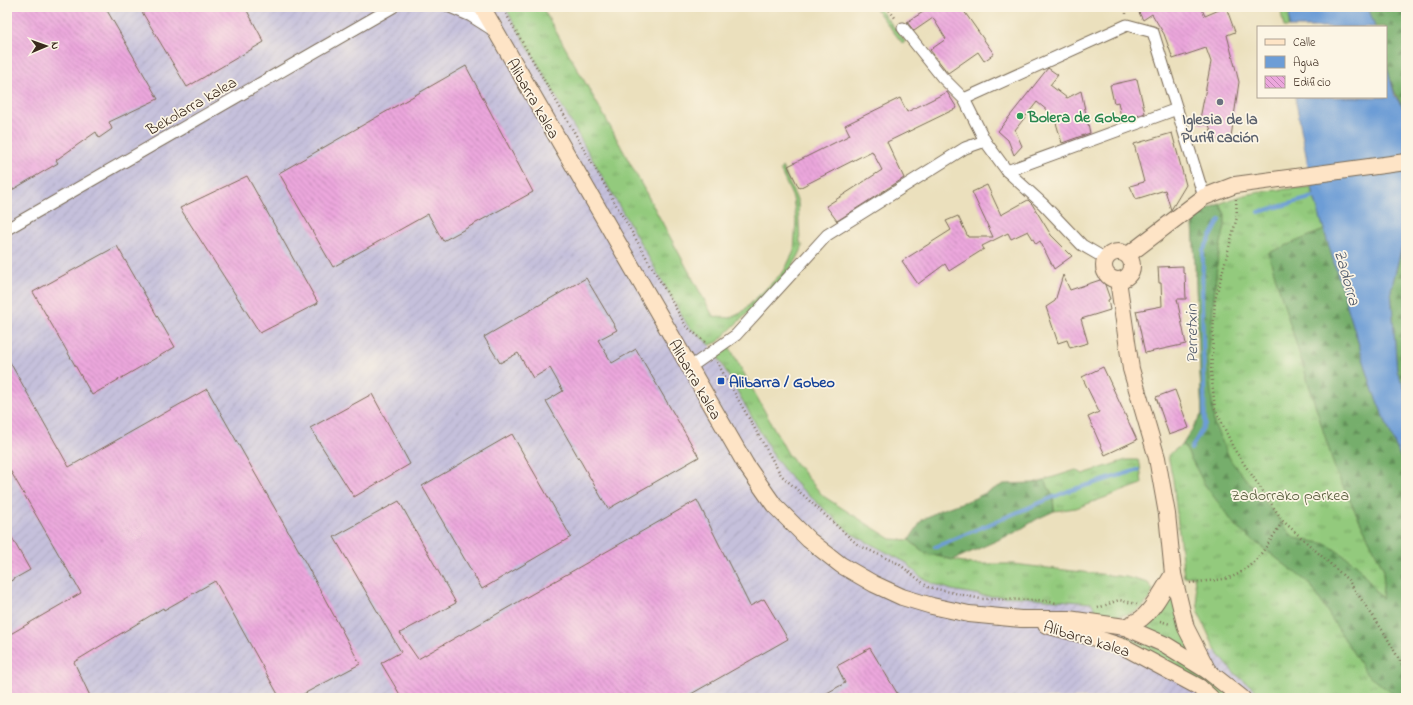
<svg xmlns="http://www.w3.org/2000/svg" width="1413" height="705" viewBox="0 0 1413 705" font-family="'Indie Flower',sans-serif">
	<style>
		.industrial { fill: url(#industrial-furrows) }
		.grass { fill: url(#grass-tufts); stroke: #677a4e }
		.forest { fill: url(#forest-firs); stroke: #586c45 }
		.water { fill: #6d9dd6; stroke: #54647a }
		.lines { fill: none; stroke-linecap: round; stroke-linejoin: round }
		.stream { stroke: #6d9dd6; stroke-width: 4 }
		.building { fill: url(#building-back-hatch) }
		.street-casing { stroke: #796a56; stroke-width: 13 }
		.secondary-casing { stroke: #796a56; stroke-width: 18 }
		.path { stroke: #796a56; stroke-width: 2.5; stroke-dasharray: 1 3; stroke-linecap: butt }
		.street { stroke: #fff; stroke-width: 11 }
		.secondary { stroke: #fee4c6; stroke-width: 16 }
		.worship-dot { fill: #6b7280; stroke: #fcf5e5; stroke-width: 1.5 }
		.leisure-dot { fill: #2e9e5b; stroke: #fcf5e5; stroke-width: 1.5 }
		.transit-dot { fill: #1a4fb4; stroke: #fcf5e5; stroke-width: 1.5 }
		.labels { text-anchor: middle; stroke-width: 3.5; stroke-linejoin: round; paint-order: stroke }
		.street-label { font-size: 16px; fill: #3b2a1e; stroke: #fcf5e5 }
		.leisure-label { font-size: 16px; font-weight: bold; fill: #27864d; stroke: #fcf5e5; text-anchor: start }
		.worship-label { font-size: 16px; font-weight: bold; fill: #5b616d; stroke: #fcf5e5 }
		.transit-label { font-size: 16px; font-weight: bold; fill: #164399; stroke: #fcf5e5; text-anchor: start }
		.park-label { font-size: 16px; fill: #555a3a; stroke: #fcf5e5 }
		.water-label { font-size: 17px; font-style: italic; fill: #4f5868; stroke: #fcf5e5 }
	</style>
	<defs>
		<pattern id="industrial-furrows" width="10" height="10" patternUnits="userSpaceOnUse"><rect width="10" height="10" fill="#c5c0db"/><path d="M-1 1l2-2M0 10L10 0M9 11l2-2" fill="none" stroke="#aaa5bc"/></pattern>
		<pattern id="grass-tufts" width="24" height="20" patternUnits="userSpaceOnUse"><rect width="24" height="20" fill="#93ca7d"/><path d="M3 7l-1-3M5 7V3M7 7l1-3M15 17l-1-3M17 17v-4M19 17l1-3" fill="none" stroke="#79a466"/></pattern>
		<pattern id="forest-firs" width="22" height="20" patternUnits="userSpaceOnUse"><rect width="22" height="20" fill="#76ae6c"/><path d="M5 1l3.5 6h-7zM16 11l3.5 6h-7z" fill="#628e58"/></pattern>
		<pattern id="building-back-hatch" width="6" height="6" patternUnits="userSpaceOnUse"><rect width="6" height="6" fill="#eca7dd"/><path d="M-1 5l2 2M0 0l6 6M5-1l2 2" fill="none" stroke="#c088b3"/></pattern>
	</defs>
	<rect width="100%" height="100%" fill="#fcf5e5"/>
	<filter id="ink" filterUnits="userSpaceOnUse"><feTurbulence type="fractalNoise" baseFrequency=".025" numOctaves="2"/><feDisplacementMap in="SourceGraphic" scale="8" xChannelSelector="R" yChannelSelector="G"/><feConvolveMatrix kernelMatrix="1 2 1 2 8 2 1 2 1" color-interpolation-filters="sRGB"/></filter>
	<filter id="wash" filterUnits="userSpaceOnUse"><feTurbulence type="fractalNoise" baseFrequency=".012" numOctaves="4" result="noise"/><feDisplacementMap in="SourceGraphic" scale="16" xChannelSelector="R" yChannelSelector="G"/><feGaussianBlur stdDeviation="0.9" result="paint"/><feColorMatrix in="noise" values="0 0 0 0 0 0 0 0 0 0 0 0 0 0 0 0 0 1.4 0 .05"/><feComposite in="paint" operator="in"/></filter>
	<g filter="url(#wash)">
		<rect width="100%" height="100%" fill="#ebe0bd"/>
		<polygon class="industrial" points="7,7 505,7 688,326 710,345 775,458 793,481 852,534 907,563 918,575 930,583 952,590 985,596 1023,597 1092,603 1097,615 1118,617 1193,655 1216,651 1234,673 1266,698 7,698"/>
		<g class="grass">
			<path d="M505,7H542L606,119L713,316L730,318L741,313L784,271L794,251L796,220L793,198L780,170L782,167L798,202L800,242L803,246C790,282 743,314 718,342L710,345L688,326Z"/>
			<polygon points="874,7 878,7 905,41 903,44"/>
			<polygon points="1280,7 1290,7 1289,27 1284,27"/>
			<path d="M1311,187L1373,391L1406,471V698H1266L1234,673L1216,651L1199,614L1194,576L1184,577L1173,480L1168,455L1183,444L1202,414L1193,221C1229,191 1267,191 1311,187Z"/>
			<path d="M729,346L788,454L823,496L891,539L909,540L925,553L971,564H1013L1126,577L1148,583L1153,590C1144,617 1121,617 1097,615L1092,603L1023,597L985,596L952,590L931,583L918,575L907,563L852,534L793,481L775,458L718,357Z"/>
			<polygon points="1126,460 1138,460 1140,464 1142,484 1076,508 1054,511 1053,495 1044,480 1076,470 1083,474"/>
			<polygon points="1170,589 1193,655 1139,627"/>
			<polygon points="1095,627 1115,631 1170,653 1234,698 1217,698"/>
		</g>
		<g class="forest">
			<path d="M1368,7H1406V112C1386,82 1386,62 1386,27H1375Z"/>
			<polygon points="1220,204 1225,214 1225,226 1218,256 1208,359 1214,424 1231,461 1294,538 1327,544 1357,565 1382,599 1384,570 1336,472 1268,253 1324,230 1373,391 1406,471 1406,698 1399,698 1367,675 1310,584 1237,528 1205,485 1183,444 1202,414 1193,221 1208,209"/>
			<polygon points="1406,232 1406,392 1397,371 1391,290"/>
			<polygon points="1044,480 1053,495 1054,511 1037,519 1016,532 953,560 925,553 909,540 922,520 940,510 973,499 1004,484 1033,483"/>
		</g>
		<g class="water">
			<polygon points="1290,7 1368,7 1375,27 1289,27"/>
			<polygon points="1386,64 1395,96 1406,112 1406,230 1391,290 1397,371 1406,392 1406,471 1373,391 1314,197 1295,97 1386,97"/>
		</g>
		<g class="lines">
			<g class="stream">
				<polyline points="1259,212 1318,196"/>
				<polyline points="1191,449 1205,424 1202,304 1203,251 1220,220"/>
				<polyline points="935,547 1068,491 1138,470"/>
			</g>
		</g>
		<g id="blocks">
			<g class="building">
				<polygon points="7,7 105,7 158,99 109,122 112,129 99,138 96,132 56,160 58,163 7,193"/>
				<polygon points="139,7 245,7 264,42 187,87"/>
				<polygon points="927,7 961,7 994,54 984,61 978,52 948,73 930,50 946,39 933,18 914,31 907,22 928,9"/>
				<polygon points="1136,7 1201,7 1205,16 1226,7 1235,32 1227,35 1239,82 1231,137 1229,139 1222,141 1217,140 1213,136 1209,125 1199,124 1211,62 1206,48 1173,59 1164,34 1152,14 1143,20"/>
				<polygon points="466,66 533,192 443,241 428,214 333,267 279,173"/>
				<polygon points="1048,68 1058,75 1050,85 1067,98 1081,91 1090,133 1062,143 1054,116 1037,102 1015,130 1022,146 1014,155 1008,140 998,131"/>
				<polygon points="1137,79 1145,113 1122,122 1118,102 1114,103 1110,85"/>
				<polygon points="947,92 957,108 887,142 904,178 837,221 826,206 882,170 872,151 799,188 788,166 850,135 845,125 900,98 907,112"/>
				<polygon points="1172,133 1186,185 1171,210 1165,190 1136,199 1130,186 1144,182 1134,144"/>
				<polygon points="247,176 318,303 260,333 180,208"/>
				<polygon points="987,185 1001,215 1028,200 1032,204 1051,235 1072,256 1054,269 1040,241 1036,244 1028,231 1011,239 1008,233 982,246 984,249 949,271 945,264 918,284 902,261 951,230 946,221 958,216 968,237 993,237 972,192"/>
				<polygon points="117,246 175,347 92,395 33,292"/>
				<polygon points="1183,266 1183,273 1185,274 1186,299 1177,299 1186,344 1145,353 1136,311 1162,306 1161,283 1159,283 1158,267"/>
				<polygon points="1063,275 1070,290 1103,279 1110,299 1108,300 1110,310 1081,319 1088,343 1070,348 1067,340 1058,343 1046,307 1055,301"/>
				<polygon points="586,278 617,330 598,340 612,363 636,349 699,457 608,509 546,401 563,391 550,368 533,378 518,353 500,363 484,337"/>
				<polygon points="7,357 69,467 207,389 298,549 360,664 296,698 280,698 215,581 164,610 163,608 74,662 91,698 7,698 7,636 81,593 7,465"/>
				<polygon points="1103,367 1137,440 1105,455 1088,417 1099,412 1082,377"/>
				<polygon points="1175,390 1189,428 1169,435 1156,397"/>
				<polygon points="372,394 410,464 354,497 310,428"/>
				<polygon points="512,434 571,537 482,589 422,486"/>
				<polygon points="697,500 750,606 764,599 788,639 684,698 402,698 381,663 401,652 334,537 399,501 456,603 400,633 418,659"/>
				<polygon points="7,529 30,570 7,583"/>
				<polygon points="870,648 900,698 818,698 845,683 837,666"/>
			</g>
		</g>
	</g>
	<g filter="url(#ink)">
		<use href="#blocks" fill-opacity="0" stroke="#796a56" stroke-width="1"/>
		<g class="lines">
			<defs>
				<g id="street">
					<polyline points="450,7 471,16 493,30"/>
					<polyline points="903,28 942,77 964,99 985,141 1007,171 1043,204 1082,245 1106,259"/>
					<polyline points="964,99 1127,25 1153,32 1204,197"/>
					<polyline points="1007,171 1177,109"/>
					<polyline points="7,229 393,7"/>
					<polyline points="689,368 736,335 827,235 965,148 985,141"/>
				</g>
				<g id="secondary">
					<polyline points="482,7 746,465 774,505 809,540 841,565 874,584 902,597 932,606 969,614 1021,619 1068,619 1125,627 1166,645 1208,671 1242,698"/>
					<circle cx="1118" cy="266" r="14"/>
					<polyline points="1128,255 1204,197 1235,185 1406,162"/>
					<polyline points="1118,280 1131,369 1157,458 1167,514 1173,574 1186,628 1208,671"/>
					<polyline points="1046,625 1099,639 1126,648 1199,687 1211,698"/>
					<path d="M1125,627C1130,624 1137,622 1142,618C1155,607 1164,588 1173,574"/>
				</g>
			</defs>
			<use href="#street" class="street-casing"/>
			<use href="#secondary" class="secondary-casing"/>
			<g class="path">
				<polyline points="502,7 686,326 705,342"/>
				<polyline points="887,7 896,19"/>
				<polyline points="1126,14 1126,9 1129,7"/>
				<polyline points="1236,199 1237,217 1215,300 1211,372 1215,408 1234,449 1283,521 1348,580 1385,634 1406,672"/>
				<polyline points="717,362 781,475 858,545 899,564 928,587 981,599 1038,600 1057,603"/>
				<path d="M1190,583C1202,581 1215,581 1228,578C1254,571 1269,542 1283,521"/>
				<polyline points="1098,608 1119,600 1137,604"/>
				<polyline points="1160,621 1170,624"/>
			</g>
			<use href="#street" class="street"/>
			<use href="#secondary" class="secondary"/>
		</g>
	</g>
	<circle class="worship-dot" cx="1220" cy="102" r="4"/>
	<circle class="leisure-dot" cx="1020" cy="116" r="4"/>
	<rect class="transit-dot" x="717" y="377" width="8" height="8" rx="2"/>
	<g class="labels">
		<g class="street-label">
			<text transform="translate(534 98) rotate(60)" y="6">Alibarra kalea</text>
			<text transform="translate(191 105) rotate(-30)" y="6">Bekolarra kalea</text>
			<text transform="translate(696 379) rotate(60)" y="6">Alibarra kalea</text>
			<text transform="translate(1087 638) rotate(17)" y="6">Alibarra kalea</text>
		</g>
		<g class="leisure-label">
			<text x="1028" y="122">Bolera de Gobeo</text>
		</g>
		<g class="worship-label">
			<text x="1220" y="124">Iglesia de la<tspan x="1220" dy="18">Purificación</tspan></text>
		</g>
		<g class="transit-label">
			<text x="729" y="387">Alibarra / Gobeo</text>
		</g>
		<g class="park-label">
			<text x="1290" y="500">Zadorrako parkea</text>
		</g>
		<g class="water-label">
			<text transform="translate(1348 277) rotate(74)" y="6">Zadorra</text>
			<text transform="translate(1191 334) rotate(-91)" y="6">Perretxin</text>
		</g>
	</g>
	<rect width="1413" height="705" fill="none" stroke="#fcf5e5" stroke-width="24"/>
	<rect x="1257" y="26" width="130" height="72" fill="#fcf5e5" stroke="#afa495"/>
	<rect x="1265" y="39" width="20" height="6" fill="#fee4c6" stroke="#afa495"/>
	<text x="1293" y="46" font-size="12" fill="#3b2a1e">Calle</text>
	<rect x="1265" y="56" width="20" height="12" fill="#6d9dd6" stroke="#afa495"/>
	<text x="1293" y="66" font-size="12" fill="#3b2a1e">Agua</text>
	<rect x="1265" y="76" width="20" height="12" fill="url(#building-back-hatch)" stroke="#afa495"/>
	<text x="1293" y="86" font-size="12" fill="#3b2a1e">Edificio</text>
	<g transform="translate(46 46) rotate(88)" stroke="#fcf5e5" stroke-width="3" paint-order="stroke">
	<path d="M0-3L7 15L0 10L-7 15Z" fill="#3b2a1e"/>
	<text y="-6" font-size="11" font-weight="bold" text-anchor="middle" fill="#3b2a1e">N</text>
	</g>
</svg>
